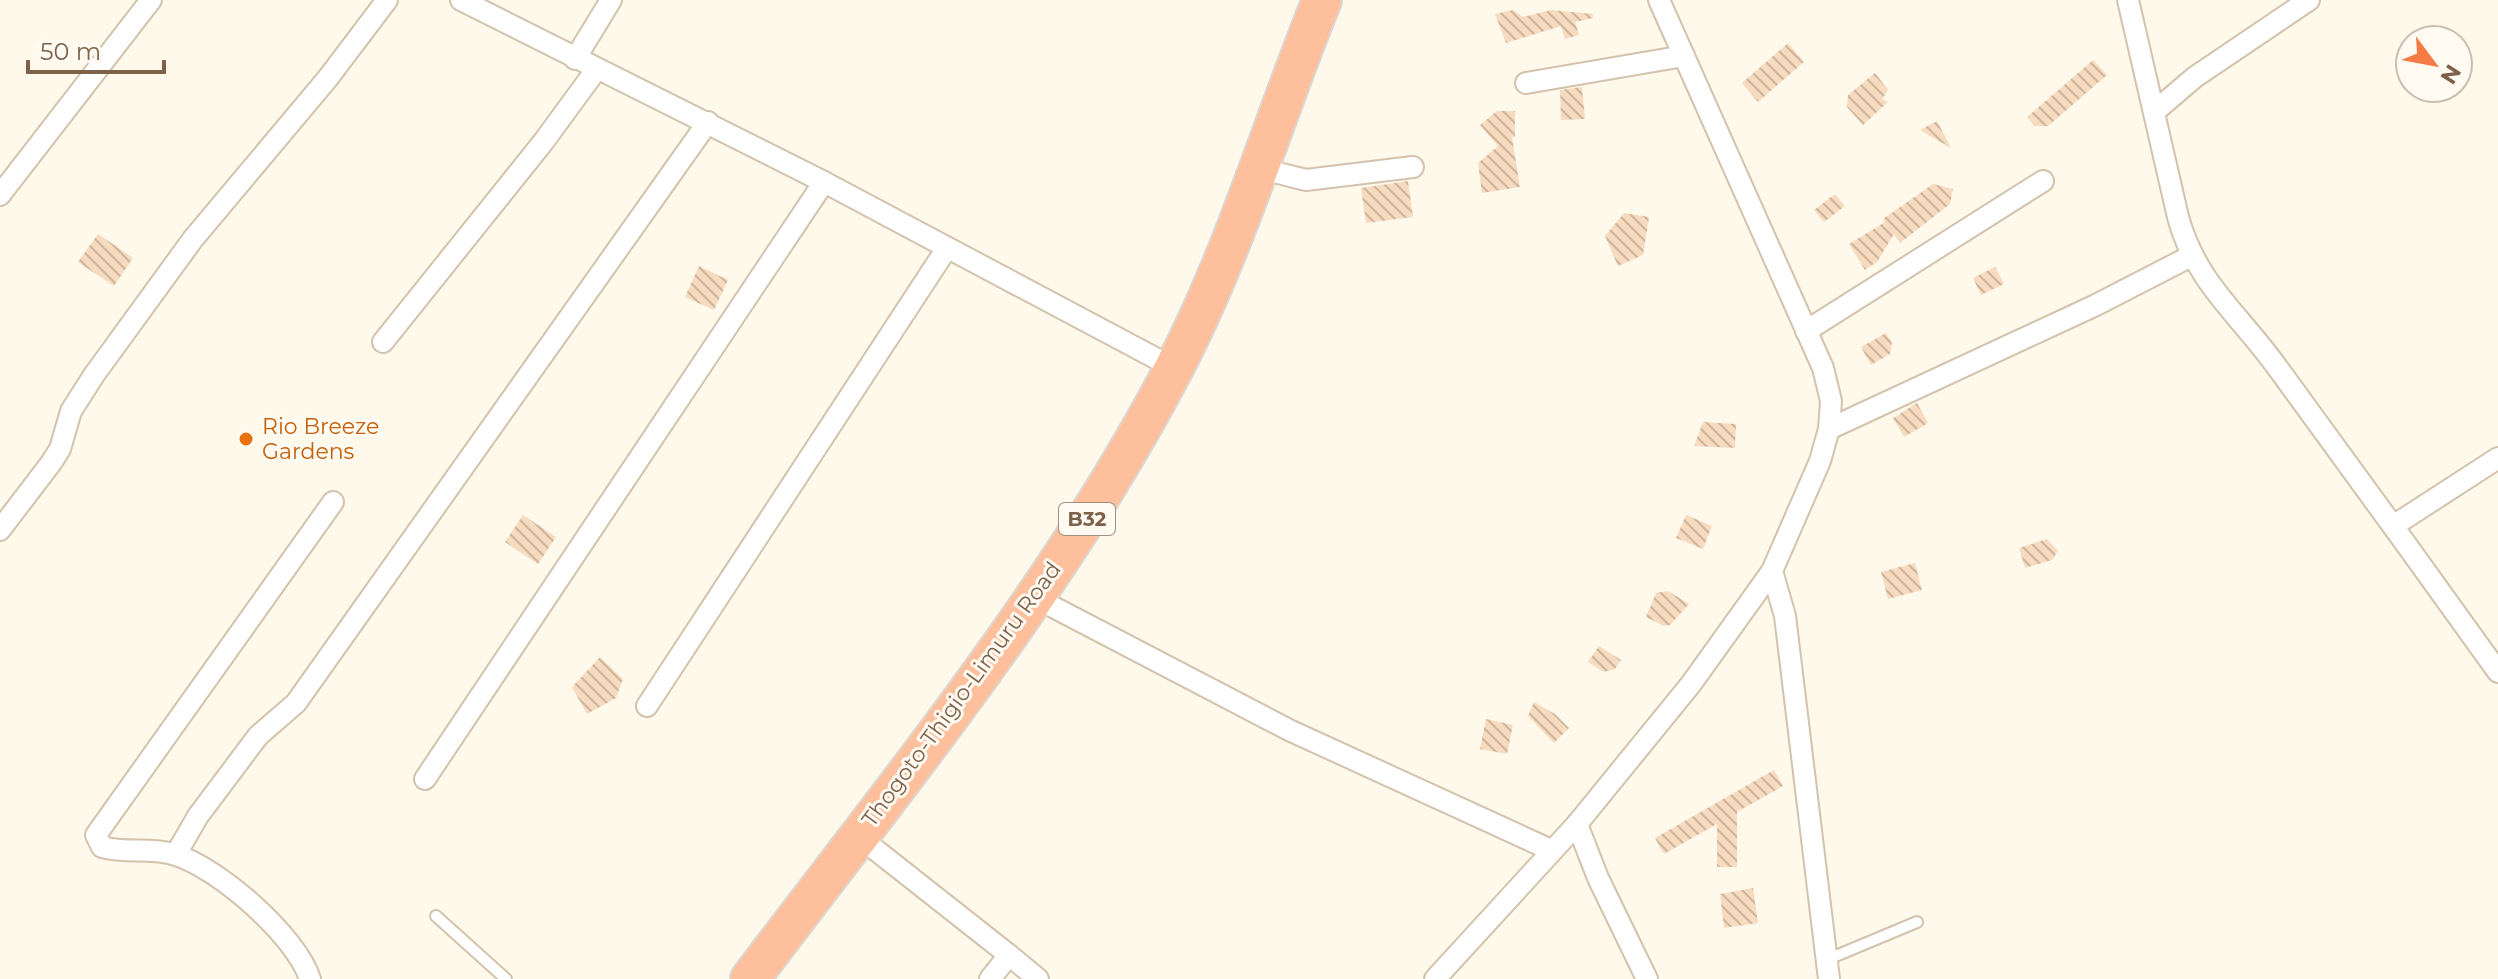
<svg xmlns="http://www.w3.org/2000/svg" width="2498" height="979" viewBox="0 0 2498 979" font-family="Montserrat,sans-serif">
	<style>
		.building { fill: url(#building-back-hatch) }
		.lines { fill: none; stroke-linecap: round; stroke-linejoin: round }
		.lane-casing { stroke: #d3c2ad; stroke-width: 14 }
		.street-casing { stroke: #d3c2ad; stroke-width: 24 }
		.highway-casing { stroke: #ddd6d0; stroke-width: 42 }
		.lane { stroke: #fff; stroke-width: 10 }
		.street { stroke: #fff; stroke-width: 20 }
		.highway { stroke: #febf9c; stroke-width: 38 }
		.food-dot { fill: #e8710a; stroke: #fffbf3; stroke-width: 3 }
		.labels { text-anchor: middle; stroke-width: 6; stroke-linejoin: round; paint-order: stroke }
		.shield { fill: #fffbf3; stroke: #a58f7c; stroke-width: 2 }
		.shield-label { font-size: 20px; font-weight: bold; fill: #7e6149 }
		.food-label { font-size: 22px; fill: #c56008; stroke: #fffbf3; text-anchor: start }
		.street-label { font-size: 22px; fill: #7e6149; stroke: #fffbf3 }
	</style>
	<defs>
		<pattern id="building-back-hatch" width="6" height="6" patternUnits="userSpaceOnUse" patternTransform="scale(2)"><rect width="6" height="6" fill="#f7dbbf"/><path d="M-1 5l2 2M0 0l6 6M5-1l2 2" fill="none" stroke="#cdb59d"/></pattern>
	</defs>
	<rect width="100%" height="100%" fill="#fef9ea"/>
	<g class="building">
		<polygon points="1513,10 1523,17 1551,10 1593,14 1593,18 1575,22 1579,35 1565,39 1561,26 1506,43 1495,14"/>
		<polygon points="1788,43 1804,62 1758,102 1742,83"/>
		<polygon points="2093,60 2107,75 2048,126 2035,126 2027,117"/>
		<polygon points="1875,73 1888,90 1882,99 1888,102 1863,125 1847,107 1848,95"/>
		<polygon points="1582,87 1585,119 1561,120 1560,90"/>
		<polygon points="1497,111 1515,111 1515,137 1512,137 1520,187 1482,193 1478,163 1498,146 1480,125"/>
		<polygon points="1937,121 1951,148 1920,130"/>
		<polygon points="1408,181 1413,217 1366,223 1361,188"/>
		<polygon points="1933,184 1953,189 1950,204 1900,243 1894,234 1877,262 1865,270 1849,244 1885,222 1883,219"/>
		<polygon points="1835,194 1845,206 1824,222 1814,210"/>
		<polygon points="1624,213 1649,217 1643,255 1618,266 1605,236"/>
		<polygon points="98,234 133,258 114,286 78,262"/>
		<polygon points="699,266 728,280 714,310 685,297"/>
		<polygon points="1995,267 2004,284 1981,295 1973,278"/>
		<polygon points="1886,333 1892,343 1890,354 1871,365 1861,347"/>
		<polygon points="1917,403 1928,423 1904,437 1893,418"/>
		<polygon points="1703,422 1736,424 1735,448 1694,446"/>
		<polygon points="523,515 556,537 538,564 505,542"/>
		<polygon points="1686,515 1712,526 1703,549 1676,538"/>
		<polygon points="2047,539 2058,551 2052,560 2025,568 2019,548"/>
		<polygon points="1915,563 1922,590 1888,599 1881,572"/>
		<polygon points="1668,591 1689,604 1670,625 1664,626 1646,617 1656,593"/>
		<polygon points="1599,646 1621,660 1615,669 1604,672 1588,662"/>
		<polygon points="600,657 623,679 616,698 587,714 572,687"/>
		<polygon points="1534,702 1555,714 1569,728 1554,743 1528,716"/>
		<polygon points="1486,719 1513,725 1507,754 1480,749"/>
		<polygon points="1774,770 1783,786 1737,812 1737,867 1717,867 1717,824 1664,854 1655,838"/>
		<polygon points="1753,888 1758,923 1724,928 1720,894"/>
	</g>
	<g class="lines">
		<defs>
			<g id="lane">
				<polyline points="436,916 506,979"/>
				<polyline points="1826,960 1917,922"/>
			</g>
			<g id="street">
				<polyline points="461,0 824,182 1174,368"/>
				<path d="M2128,0L2178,217C2196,283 2239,314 2277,367C2351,468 2425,570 2498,672"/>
				<polyline points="575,59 611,0"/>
				<polyline points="1526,83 1684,56"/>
				<polyline points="2154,112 2195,77 2309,0"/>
				<polyline points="1258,168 1306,180 1413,167"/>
				<polyline points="0,195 151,0"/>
				<polyline points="1806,331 2043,181"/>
				<polyline points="383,342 544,141 596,70"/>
				<polyline points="1829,429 2096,305 2191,256"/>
				<polyline points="2393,526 2498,458"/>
				<polyline points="0,530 51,463 60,449 71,411 94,375 193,239 328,78 387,0"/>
				<polyline points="1772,571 1785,616 1829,979"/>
				<polyline points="1034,597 1289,730 1551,850"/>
				<polyline points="647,706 947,248"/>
				<polyline points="425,779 824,182"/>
				<polyline points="1577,824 1598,878 1647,979"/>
				<polyline points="858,836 1009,955 990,979"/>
				<polyline points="176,854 198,816 258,736 296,703 708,122"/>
				<polyline points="1009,955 1038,979"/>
				<path d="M310,979C296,936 220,869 176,855C152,847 126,854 102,847L96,835L333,502"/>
				<polyline points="1435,979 1577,824 1691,684 1772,571 1820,461 1829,429 1831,401 1823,368 1659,0"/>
			</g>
			<path id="highway" d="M750,979C898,783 1059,588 1173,370C1235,252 1272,123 1322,0"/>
		</defs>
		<use href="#lane" class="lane-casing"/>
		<use href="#street" class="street-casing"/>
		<use href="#highway" class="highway-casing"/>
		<use href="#lane" class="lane"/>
		<use href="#street" class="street"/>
		<use href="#highway" class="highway"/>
	</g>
	<circle class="food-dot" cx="246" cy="439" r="8"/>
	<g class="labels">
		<rect class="shield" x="1059" y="503" width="56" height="32" rx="6"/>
		<g class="shield-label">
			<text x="1087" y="526">B32</text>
		</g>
		<g class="food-label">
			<text x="262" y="434">Rio Breeze<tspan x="262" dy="25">Gardens</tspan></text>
		</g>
		<g class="street-label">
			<text transform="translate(961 694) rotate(-54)" y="8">Thogoto-Thigio-Limuru Road</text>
		</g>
	</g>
	<g transform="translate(2434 64) rotate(122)"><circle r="38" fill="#fffbf3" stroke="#cbbdaf" stroke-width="2"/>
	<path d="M0-6L14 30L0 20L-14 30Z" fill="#f47c44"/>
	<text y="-12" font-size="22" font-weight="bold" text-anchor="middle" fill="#7e6149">N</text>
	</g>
	<path d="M28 60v12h136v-12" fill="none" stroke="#7e6149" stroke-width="4"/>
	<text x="40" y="60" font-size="24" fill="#7e6149" stroke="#fffbf3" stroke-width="6" paint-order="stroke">50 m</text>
</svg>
